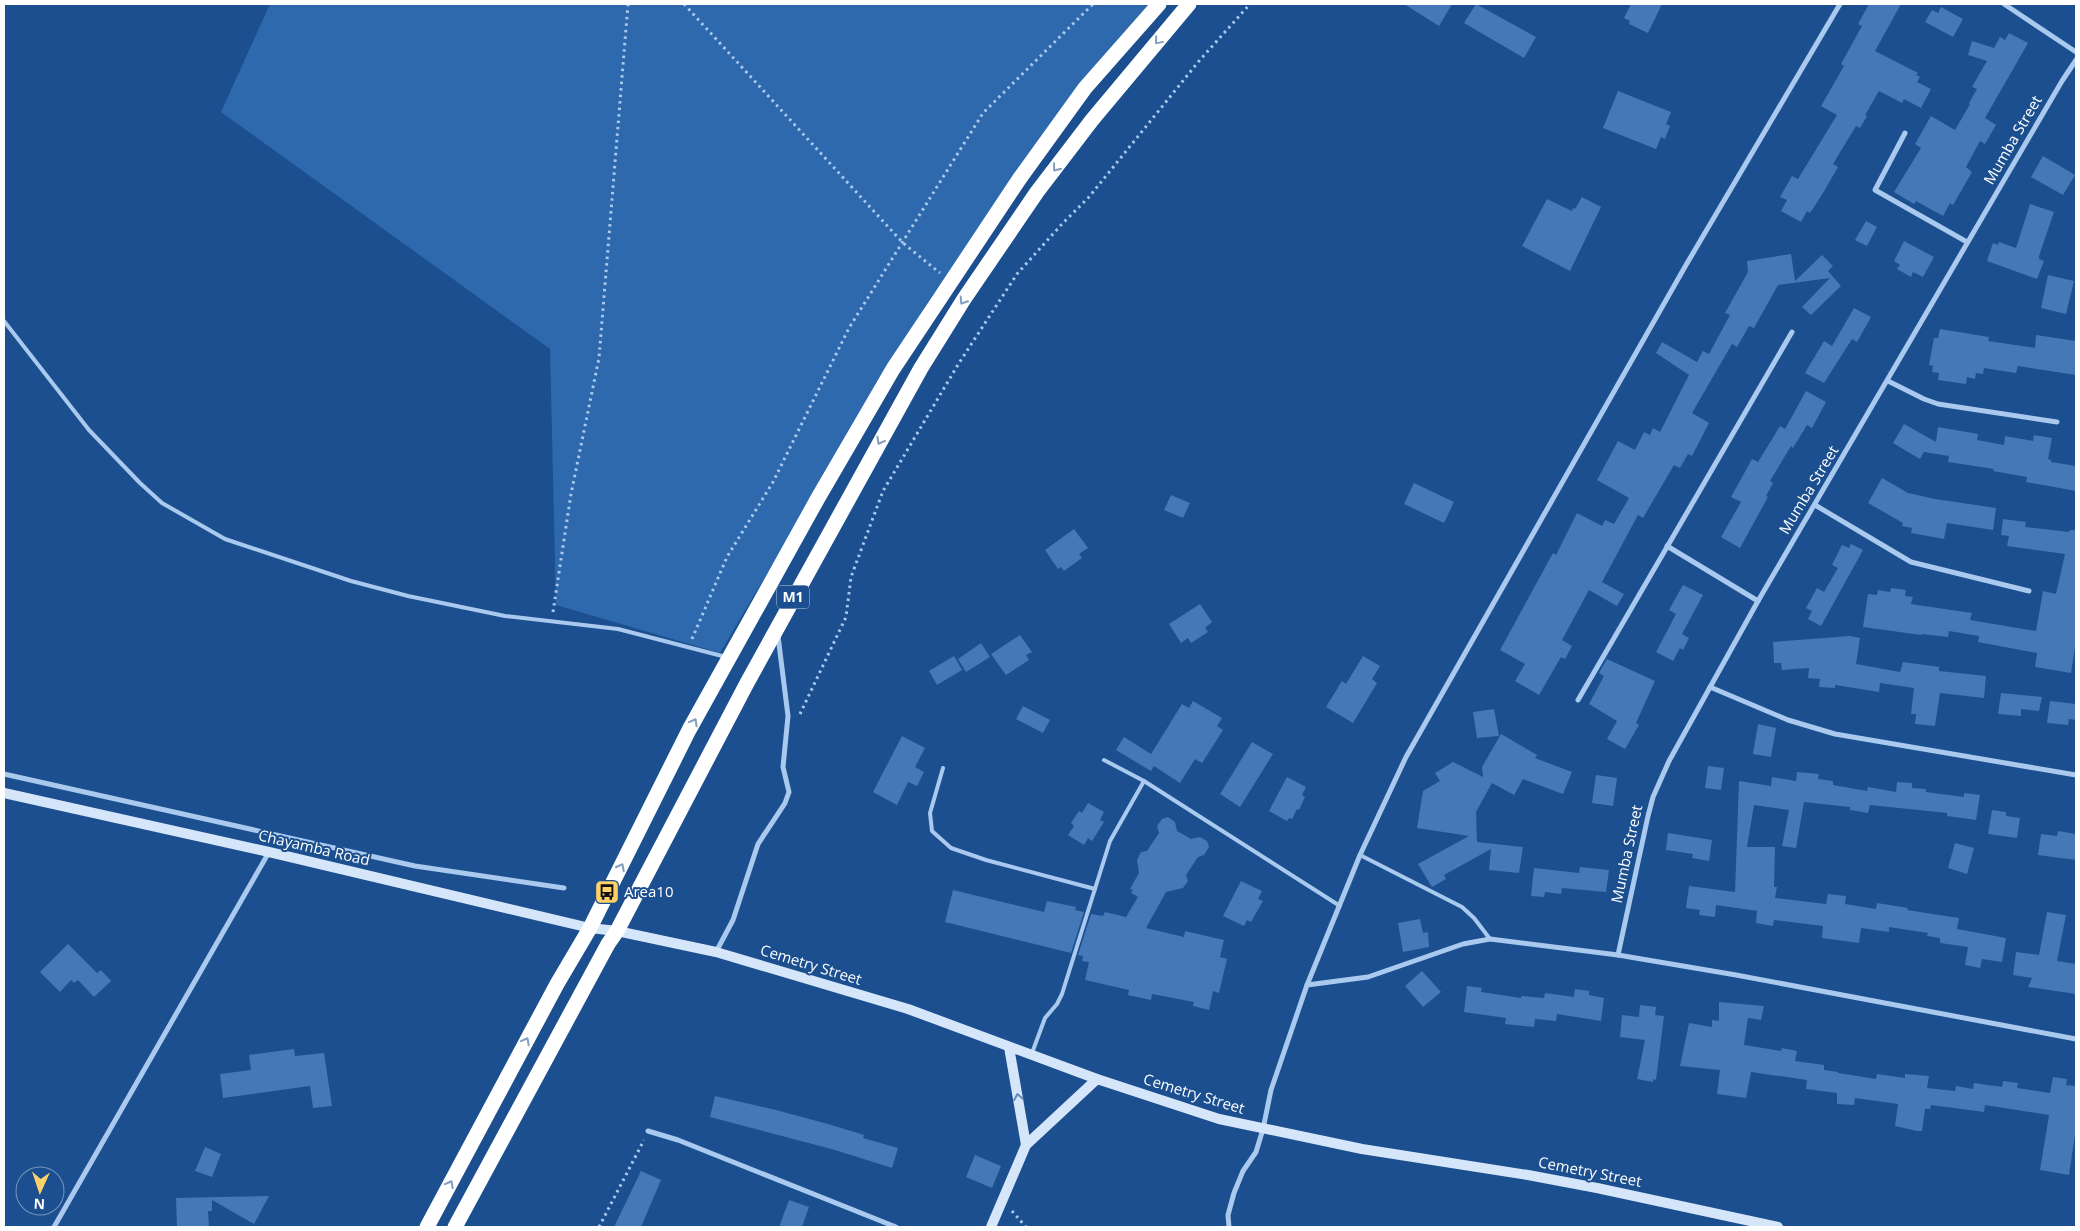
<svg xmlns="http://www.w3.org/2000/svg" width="2080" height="1231" viewBox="0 0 2080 1231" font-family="'Open Sans',sans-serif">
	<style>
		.green { fill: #2e69ad }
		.building { fill: #4478b7 }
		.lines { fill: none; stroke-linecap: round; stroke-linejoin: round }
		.path { stroke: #a9c9ee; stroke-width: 3; stroke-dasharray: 2.5 4; stroke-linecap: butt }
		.lane { stroke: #a9c9ee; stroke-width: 4 }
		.street { stroke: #a9c9ee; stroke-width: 5 }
		.secondary { stroke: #d6e6fa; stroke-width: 10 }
		.highway { stroke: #fff; stroke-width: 15 }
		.oneway { stroke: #829ec1 }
		.oneway2 { stroke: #668bba }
		.labels { text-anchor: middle; stroke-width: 4; stroke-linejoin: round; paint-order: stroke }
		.shield { fill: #1b4f8f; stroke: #bbcadd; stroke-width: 1 }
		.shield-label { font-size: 14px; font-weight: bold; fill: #fff }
		.street-label { font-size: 15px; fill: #fff; stroke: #1b4f8f }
		.poi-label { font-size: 15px; fill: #fff; stroke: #1b4f8f; text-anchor: start }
	</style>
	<rect width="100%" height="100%" fill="#1b4f8f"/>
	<polygon class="green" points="270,4 1149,4 1070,96 925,306 720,653 556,605 550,349 221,112"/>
	<g class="building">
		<polygon points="1404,4 1452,4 1439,26"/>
		<polygon points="1476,4 1536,37 1524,58 1464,23"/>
		<polygon points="1631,4 1662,4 1648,33 1629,24 1630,21 1624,18"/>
		<polygon points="1869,4 1901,4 1875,51 1918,73 1916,75 1920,77 1917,82 1931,89 1921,108 1904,99 1902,103 1879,91 1865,115 1867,116 1860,128 1856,126 1833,164 1838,167 1823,193 1810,213 1807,211 1801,222 1781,211 1787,200 1780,197 1792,176 1798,179 1837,115 1821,106 1844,66 1841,64 1862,26 1858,24"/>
		<polygon points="1941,7 1963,19 1953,37 1925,22 1932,10 1938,13"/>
		<polygon points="2009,33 2028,43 1985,118 1996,125 1985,144 1980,141 1966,167 1972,172 1953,205 1950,203 1943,216 1916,201 1914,204 1894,192 1921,148 1915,144 1931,116 1955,130 1970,104 1969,103 1977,89 1972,87 1987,61 1968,55 1972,41 1994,48 2000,37 2005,40"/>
		<polygon points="1618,91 1671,112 1666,124 1670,126 1665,139 1661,137 1656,149 1603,128"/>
		<polygon points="2043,156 2075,175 2063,195 2031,177"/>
		<polygon points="1582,197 1601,207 1570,271 1522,246 1547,199 1572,211 1573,208 1575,209"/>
		<polygon points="2030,204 2054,212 2039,256 2039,259 2044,261 2037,279 1987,261 1993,243 1998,245 1999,242 2016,248"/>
		<polygon points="1866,221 1877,227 1867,246 1855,240"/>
		<polygon points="1904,241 1934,257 1923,277 1913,272 1911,277 1897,269 1900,265 1894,261"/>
		<polygon points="1791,254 1795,281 1822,255 1833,266 1828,271 1841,286 1811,315 1802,307 1830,278 1778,285 1754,328 1749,326 1737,347 1732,344 1692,413 1709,423 1692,456 1688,454 1680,468 1674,465 1643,518 1638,515 1602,582 1624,594 1617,606 1589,590 1562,640 1572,646 1565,659 1561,657 1539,695 1515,681 1525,664 1500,650 1553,553 1556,555 1577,513 1602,526 1605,520 1614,524 1629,498 1597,480 1618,441 1635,450 1644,432 1650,435 1653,428 1660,432 1689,375 1656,353 1662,342 1697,362 1703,351 1709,354 1730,315 1725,313 1748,272 1747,261"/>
		<polygon points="2048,275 2074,281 2066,314 2041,308"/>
		<polygon points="1854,308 1871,317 1857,342 1852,339 1824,383 1805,373 1824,341 1832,346"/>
		<polygon points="1940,329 1989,337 1988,341 2035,348 2036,335 2076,341 2076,375 2018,366 2016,373 1984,368 1983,374 1976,373 1975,379 1967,377 1966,384 1938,380 1939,373 1932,372 1933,366 1929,365 1934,338 1938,338"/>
		<polygon points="1806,391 1826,402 1812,428 1807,425 1793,448 1791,446 1770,481 1773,483 1766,496 1768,497 1740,548 1721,537 1741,502 1731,497 1752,459 1758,462 1780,426 1785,429"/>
		<polygon points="1904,424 1936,442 1938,427 1978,434 1977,440 2004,445 2005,436 2033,441 2034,435 2052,438 2048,459 2051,460 2051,462 2076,466 2076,491 2026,482 2027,477 1993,471 1994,469 1948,462 1949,456 1924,452 1920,459 1893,443"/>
		<polygon points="1882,478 1908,493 1935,499 1996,508 1993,530 1947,523 1944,539 1911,533 1912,528 1902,526 1903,523 1868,503"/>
		<polygon points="1414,483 1454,502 1444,523 1404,504"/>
		<polygon points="1171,495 1190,503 1183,518 1164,510"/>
		<polygon points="2003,519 2026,522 2025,527 2069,532 2070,530 2076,530 2076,641 2071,673 2035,667 2037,653 1978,642 1979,636 1949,631 1948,637 1922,634 1921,635 1863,627 1868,594 1877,595 1878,590 1890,592 1891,588 1906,590 1905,596 1913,597 1911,604 1972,613 1970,620 2036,631 2043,591 2056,594 2065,554 2007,546 2009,536 2001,535"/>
		<polygon points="1074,529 1088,548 1079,554 1082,558 1064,571 1061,567 1058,569 1045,550"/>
		<polygon points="1851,544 1863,550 1821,626 1808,619 1812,611 1806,608 1817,588 1824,592 1838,568 1832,565 1842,545 1849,548"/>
		<polygon points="1683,585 1703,595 1682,634 1689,638 1683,650 1680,648 1673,661 1656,652 1676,614 1669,610"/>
		<polygon points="1200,604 1212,622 1205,628 1208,632 1191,643 1188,638 1181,643 1169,624"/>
		<polygon points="1020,635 1032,652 1026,655 1029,660 1006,675 991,654"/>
		<polygon points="1850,636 1860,638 1856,664 1900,672 1903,662 1939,667 1939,671 1986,676 1984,698 1940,693 1935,726 1915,724 1916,714 1911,714 1914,688 1880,683 1879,692 1835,685 1835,688 1819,687 1820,679 1808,678 1809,668 1782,670 1781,663 1774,663 1773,642"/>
		<polygon points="981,643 990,657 966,672 958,659"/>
		<polygon points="954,656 962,670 937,685 929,671"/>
		<polygon points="1363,656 1380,666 1372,679 1377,683 1353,723 1326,707 1342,681 1346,684"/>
		<polygon points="1607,659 1655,681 1636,723 1639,725 1625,749 1607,739 1617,721 1589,704 1604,676 1599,673"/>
		<polygon points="2001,693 2042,697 2039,711 2021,709 2021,716 1998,714"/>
		<polygon points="1193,701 1222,718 1217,726 1223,730 1202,763 1195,759 1180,783 1154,766 1151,771 1116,750 1124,737 1151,754 1182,704 1189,708"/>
		<polygon points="2050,701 2076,704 2076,720 2069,719 2068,725 2047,723"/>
		<polygon points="1023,706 1050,720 1043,733 1016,719"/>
		<polygon points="1494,709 1499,736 1477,738 1473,712"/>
		<polygon points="1758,724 1776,728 1771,757 1753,754"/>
		<polygon points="1501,734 1537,755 1535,758 1572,772 1563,794 1523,779 1514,795 1492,783 1476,812 1477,842 1523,847 1519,873 1489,870 1491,849 1444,875 1446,879 1432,887 1418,864 1469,836 1417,828 1423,791 1440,781 1435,773 1453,762 1483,777 1482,767"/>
		<polygon points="902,736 925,748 915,767 924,772 917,786 908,782 897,805 873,792"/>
		<polygon points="1252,742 1273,754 1240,807 1220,794"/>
		<polygon points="1708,766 1724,768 1721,790 1705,788"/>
		<polygon points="1797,772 1819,774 1818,779 1833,781 1833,785 1867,791 1868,787 1896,792 1897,782 1912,783 1912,788 1926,789 1926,792 1964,797 1964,793 1980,795 1976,820 1947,816 1947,813 1870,805 1868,813 1850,810 1850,807 1804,802 1796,848 1782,846 1789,810 1754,805 1747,847 1775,847 1774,887 1777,887 1775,898 1826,904 1828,894 1846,896 1845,904 1876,909 1877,903 1908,908 1907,910 1959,918 1957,929 2006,938 2002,962 1982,959 1980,968 1965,965 1968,947 1940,943 1940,938 1927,936 1928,933 1889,927 1889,932 1861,928 1859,943 1822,938 1823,926 1774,920 1773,926 1756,923 1757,911 1716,905 1715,917 1699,915 1700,910 1686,908 1689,886 1735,892 1739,781 1771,786 1772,777 1796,781"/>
		<polygon points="1596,775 1617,778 1613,806 1592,803"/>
		<polygon points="1287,777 1306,787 1302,795 1305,797 1299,810 1297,809 1292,819 1289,818 1287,821 1269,811"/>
		<polygon points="1088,803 1104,812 1100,820 1104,822 1092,841 1088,838 1084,845 1068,835 1074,826 1071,823 1079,811 1082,813"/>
		<polygon points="1992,810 2006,812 2006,816 2020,818 2017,838 1988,834"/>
		<polygon points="1168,817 1175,822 1177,831 1191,839 1200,837 1207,841 1209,847 1204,855 1198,857 1186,875 1188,881 1183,888 1166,892 1146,928 1184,937 1185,931 1224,940 1220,957 1227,959 1219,993 1213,991 1209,1010 1193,1006 1194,1002 1152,994 1151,1000 1128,995 1129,990 1085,980 1089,962 1082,961 1083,956 1078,955 1091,914 1103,916 1105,912 1126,917 1138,897 1131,893 1133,890 1130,889 1139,873 1137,860 1141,852 1147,851 1159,833 1157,826 1162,819"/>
		<polygon points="2058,831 2076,834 2076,860 2038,855 2041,834 2057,836"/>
		<polygon points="1668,833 1712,840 1709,861 1692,858 1693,854 1666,850"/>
		<polygon points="1955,843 1974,848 1967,874 1948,868"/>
		<polygon points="1580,867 1609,870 1606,892 1562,888 1561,894 1545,892 1544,897 1531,896 1534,868 1579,873"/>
		<polygon points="1241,881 1262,891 1258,899 1263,901 1251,922 1247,920 1244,926 1223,916"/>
		<polygon points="953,890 1044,912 1047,901 1076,907 1075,910 1084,912 1071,953 945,922"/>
		<polygon points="2047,912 2066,915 2057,961 2076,964 2076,994 2028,987 2032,978 2013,975 2016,952 2039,955"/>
		<polygon points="1420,919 1423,933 1428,932 1429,947 1403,952 1398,923"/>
		<polygon points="68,944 97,973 101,970 111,981 94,997 78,980 74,983 71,980 60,992 40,972"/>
		<polygon points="1422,971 1441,992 1423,1007 1405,986"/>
		<polygon points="1467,986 1482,988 1481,992 1521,998 1522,996 1544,998 1545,993 1574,997 1575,989 1589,991 1589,995 1604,998 1601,1021 1557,1014 1556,1021 1535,1019 1534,1027 1505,1024 1506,1018 1464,1012"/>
		<polygon points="1719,1002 1764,1006 1761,1020 1748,1018 1744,1045 1781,1051 1782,1048 1797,1051 1795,1061 1824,1065 1824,1070 1838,1072 1838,1073 1876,1079 1877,1074 1905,1078 1905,1074 1929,1076 1927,1088 1955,1091 1956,1086 1973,1089 1974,1083 2002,1087 2003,1081 2018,1083 2017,1088 2050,1093 2053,1077 2067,1079 2066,1085 2076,1086 2076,1128 2069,1175 2040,1170 2049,1115 1985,1105 1984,1112 1931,1105 1930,1109 1925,1109 1922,1131 1917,1131 1895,1126 1898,1104 1855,1098 1854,1105 1837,1104 1837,1093 1806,1089 1807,1080 1751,1072 1746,1098 1717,1094 1720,1070 1680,1066 1689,1023 1712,1027 1712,1020 1719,1021"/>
		<polygon points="1640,1005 1656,1007 1655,1015 1664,1016 1656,1080 1653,1079 1653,1082 1637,1079 1645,1040 1620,1037 1622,1015 1639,1017"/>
		<polygon points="294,1049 295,1056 324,1053 332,1106 313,1108 310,1086 223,1098 220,1074 251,1070 249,1055"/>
		<polygon points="715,1096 776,1110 828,1124 864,1135 863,1138 898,1148 892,1168 835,1150 710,1117"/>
		<polygon points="205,1147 221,1154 212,1177 195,1171"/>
		<polygon points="975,1155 1001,1166 992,1188 966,1177"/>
		<polygon points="641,1171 661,1180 641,1227 614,1227"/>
		<polygon points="269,1196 254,1224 212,1200 212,1211 208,1211 209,1227 177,1227 176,1198"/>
		<polygon points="789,1200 809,1207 802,1227 779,1227"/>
	</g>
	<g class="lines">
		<g class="path">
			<polyline points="684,4 903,243 940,273"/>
			<polyline points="553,612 571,494 599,358 628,4"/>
			<polyline points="692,639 727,557 773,482 849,328 983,113 1093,4"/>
			<polyline points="800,714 846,617 851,577 883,491 959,363 1017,274 1062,224 1089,197 1199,61 1250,4"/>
			<polyline points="1012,1211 1026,1227"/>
			<polyline points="599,1227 644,1140"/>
		</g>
		<g class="lane">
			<polyline points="4,321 89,430 140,483 162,503 225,539 351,581 408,596 505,616 618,629 726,657"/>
			<polyline points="1104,760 1144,781 1340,906"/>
			<polyline points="943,768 930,813 932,831 951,848 986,860 1095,889"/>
			<polyline points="1360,855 1462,907 1474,918 1490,939"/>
			<polyline points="1032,1053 1045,1018 1057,1004 1062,994 1110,841 1144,781"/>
		</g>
		<g class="street">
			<polyline points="2004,4 2076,52"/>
			<polyline points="1905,133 1875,190 1967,242"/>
			<polyline points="1888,381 1924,399 1938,404 2057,422"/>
			<polyline points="1815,505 1911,562 2029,591"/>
			<polyline points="1667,546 1758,601"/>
			<polyline points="1710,687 1788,720 1835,734 2076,775"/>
			<polyline points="1578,700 1792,332"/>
			<polyline points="4,774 415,866 564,888"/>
			<polyline points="716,952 733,920 758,844 785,803 789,792 783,767 788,716 778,636"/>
			<polyline points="1618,955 1648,816 1653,797 1669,761 1758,601 2062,81 2076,60"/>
			<polyline points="1307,985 1368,977 1463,944 1490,939 1618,955 1736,975 2076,1039"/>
			<polyline points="648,1131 678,1140 896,1227"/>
			<polyline points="54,1227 269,852"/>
			<polyline points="1229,1227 1228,1215 1234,1193 1243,1171 1256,1152 1263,1129 1271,1090 1307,985 1360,855 1406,757 1686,265 1840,4"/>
		</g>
		<g class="secondary">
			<polyline points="4,793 269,852 590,928 617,931 716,952 908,1009 1097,1079 1219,1119 1362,1149 1528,1175 1597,1188 1778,1227"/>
			<polyline points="1009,1047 1026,1145"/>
			<polyline points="991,1227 1026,1145 1097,1079"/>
		</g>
		<g class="highway">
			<polyline points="427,1227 557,984 590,928 689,730 818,498 893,369 1020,178 1085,88 1159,4"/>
			<polyline points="455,1227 608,944 617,931 747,683 921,368 964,299 1037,192 1092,120 1189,4"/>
		</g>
	</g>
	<defs><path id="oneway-chevron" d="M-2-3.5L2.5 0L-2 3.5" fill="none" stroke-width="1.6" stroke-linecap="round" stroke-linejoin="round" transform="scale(1.25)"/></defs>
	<g class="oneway">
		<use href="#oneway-chevron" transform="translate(1158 41) rotate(130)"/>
		<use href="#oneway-chevron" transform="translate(1056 168) rotate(128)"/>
		<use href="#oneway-chevron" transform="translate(963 301) rotate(123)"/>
		<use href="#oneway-chevron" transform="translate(880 441) rotate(119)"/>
		<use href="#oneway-chevron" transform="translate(694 722) rotate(-61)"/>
		<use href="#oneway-chevron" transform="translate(621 867) rotate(-63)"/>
		<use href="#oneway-chevron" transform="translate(526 1041) rotate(-62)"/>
		<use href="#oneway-chevron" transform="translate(450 1184) rotate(-62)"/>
	</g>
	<use class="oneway2" href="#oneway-chevron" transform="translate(1018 1097) rotate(-100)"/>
	<defs>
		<symbol id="bus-square" viewBox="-11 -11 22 22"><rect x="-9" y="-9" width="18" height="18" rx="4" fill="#ffd166" stroke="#1b4f8f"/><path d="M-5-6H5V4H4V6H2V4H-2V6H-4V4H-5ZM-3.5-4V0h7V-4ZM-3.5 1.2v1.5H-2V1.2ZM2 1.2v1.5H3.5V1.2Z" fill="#111"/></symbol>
	</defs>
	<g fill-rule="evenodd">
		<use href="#bus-square" x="593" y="878" width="28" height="28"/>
	</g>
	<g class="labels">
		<rect class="shield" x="777" y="585.5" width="32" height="23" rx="4"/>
		<g class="shield-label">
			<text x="793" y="602">M1</text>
		</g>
		<g class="street-label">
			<text transform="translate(2013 140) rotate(-60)" y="5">Mumba Street</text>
			<text transform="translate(1809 490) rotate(-59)" y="5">Mumba Street</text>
			<text transform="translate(314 848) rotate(13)" y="5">Chayamba Road</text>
			<text transform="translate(1627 854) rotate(-78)" y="5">Mumba Street</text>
			<text transform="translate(811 965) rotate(17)" y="5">Cemetry Street</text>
			<text transform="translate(1194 1094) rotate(17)" y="5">Cemetry Street</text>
			<text transform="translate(1590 1172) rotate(11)" y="5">Cemetry Street</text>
		</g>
		<g class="poi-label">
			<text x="624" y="897">Area10</text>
		</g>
	</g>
	<rect width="2080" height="1231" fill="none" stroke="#ffffff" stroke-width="10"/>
	<g transform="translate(40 1191) rotate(183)"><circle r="24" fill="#1b4f8f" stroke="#7695bc"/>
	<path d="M0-4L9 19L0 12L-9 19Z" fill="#ffd166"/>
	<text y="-8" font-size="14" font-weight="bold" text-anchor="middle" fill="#ffffff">N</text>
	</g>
</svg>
